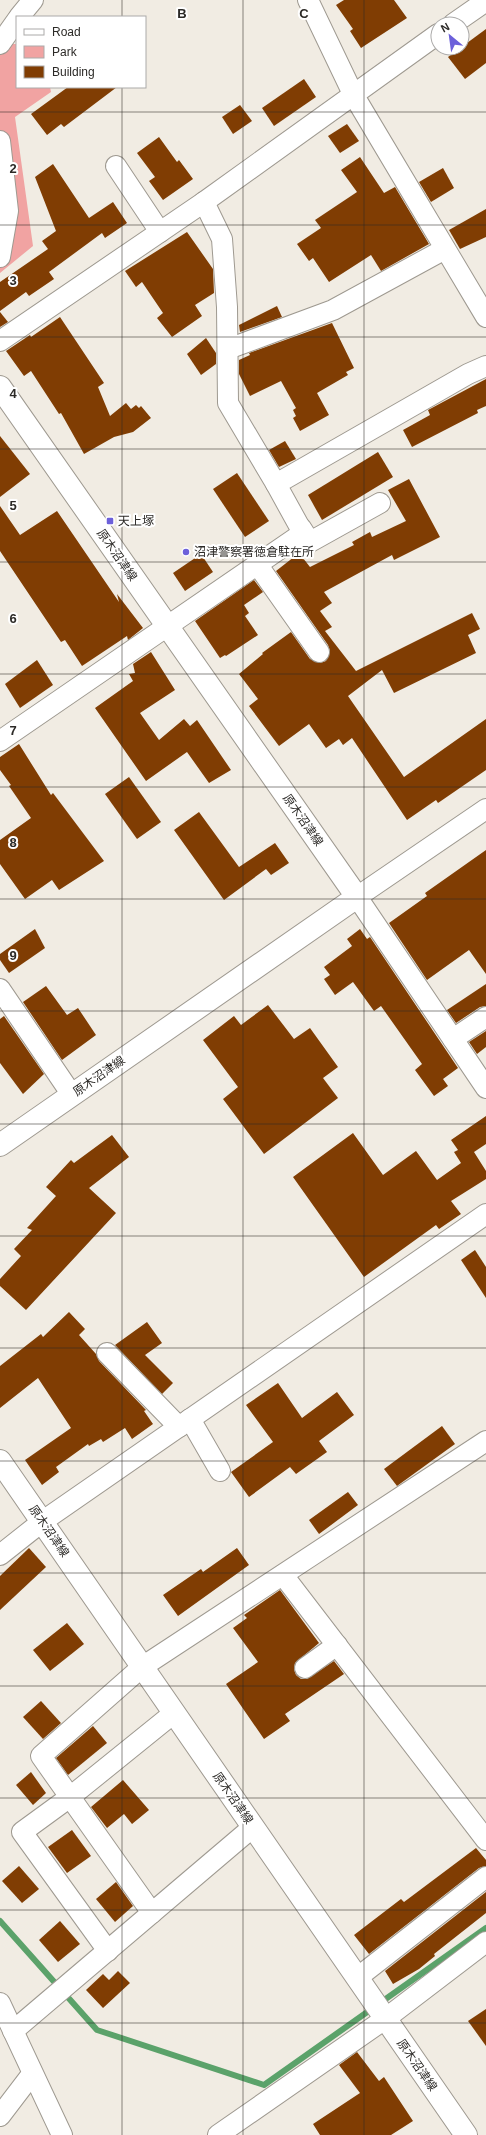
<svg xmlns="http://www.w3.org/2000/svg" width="486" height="2135" viewBox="0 0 486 2135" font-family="Helvetica,'Noto Sans JP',sans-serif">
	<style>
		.green { fill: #f1a3a2 }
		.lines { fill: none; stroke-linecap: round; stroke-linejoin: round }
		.stream { stroke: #5ba26a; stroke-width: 6 }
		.building { fill: #803d03 }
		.minor-casing { stroke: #9e9990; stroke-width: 22 }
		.major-casing { stroke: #9e9990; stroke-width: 24 }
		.minor { stroke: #fff; stroke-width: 20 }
		.major { stroke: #fff; stroke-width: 22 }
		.grid { fill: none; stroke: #2c2a27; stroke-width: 1; stroke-opacity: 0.55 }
		.poi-dot { fill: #6c60da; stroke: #fff; stroke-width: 1.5 }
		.labels { text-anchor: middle; stroke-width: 4; stroke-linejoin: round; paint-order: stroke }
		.poi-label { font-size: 12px; fill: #2c2a27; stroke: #fff; text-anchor: start }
		.street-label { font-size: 12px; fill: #2c2a27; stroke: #fff }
		.grid-label { font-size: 13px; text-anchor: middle; font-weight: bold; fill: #2c2a27; stroke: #fff; stroke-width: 4; stroke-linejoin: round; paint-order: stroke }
	</style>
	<rect width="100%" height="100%" fill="#f1ece3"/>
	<polygon class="green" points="0,44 17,44 17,87 50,87 51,92 15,117 33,246 0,273"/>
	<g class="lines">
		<polyline class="stream" points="0,1921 97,2030 264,2085 486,1928"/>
	</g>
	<g class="building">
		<polygon points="344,0 394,0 407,18 361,48 350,31 353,29 336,5"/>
		<polygon points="486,29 486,63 465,79 448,57"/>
		<polygon points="304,79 316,97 274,126 262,108"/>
		<polygon points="68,87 117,87 64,127 61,124 47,135 31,114"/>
		<polygon points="240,105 252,121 233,134 222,117"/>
		<polygon points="347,124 359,141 340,153 328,136"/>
		<polygon points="159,137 177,162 179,160 193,179 163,200 149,181 155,177 137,153"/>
		<polygon points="360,157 384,193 395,187 429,244 381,271 371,255 329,282 313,258 309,261 297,244 321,228 315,220 357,192 341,170"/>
		<polygon points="53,164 89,218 113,202 127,223 105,238 102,233 49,272 54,279 29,296 26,292 0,311 0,282 48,249 42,241 56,231 35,177"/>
		<polygon points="443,168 454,188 431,202 419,182"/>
		<polygon points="486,209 486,237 460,249 449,230"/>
		<polygon points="187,232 213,269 214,293 195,305 202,316 172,337 157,318 163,313 142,282 136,287 125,271"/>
		<polygon points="277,306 282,317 240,332 239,325"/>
		<polygon points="0,312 8,322 0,327"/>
		<polygon points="60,317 104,383 98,387 110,416 126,403 131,409 136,405 139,408 141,406 151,418 133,432 114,437 84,454 61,413 59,414 31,371 24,376 6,351 30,335 31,337"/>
		<polygon points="332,323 354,368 346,372 348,375 317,393 329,415 300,431 293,418 296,416 293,410 296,408 281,381 250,396 239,374 239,360 250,355 249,353"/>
		<polygon points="206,338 216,353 216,364 201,375 187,354"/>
		<polygon points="486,379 486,406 477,410 478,413 412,447 403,430 430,415 428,410"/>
		<polygon points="0,436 30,474 0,497"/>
		<polygon points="285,441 296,459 279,467 269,450"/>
		<polygon points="378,452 393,477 322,520 308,495"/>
		<polygon points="237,473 269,521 245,537 213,489"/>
		<polygon points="409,479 440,537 394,560 392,555 324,592 332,603 320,611 332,627 325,631 356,671 472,613 480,629 468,635 476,653 394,693 382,670 348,696 404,777 486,719 486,770 438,803 436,800 407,820 352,738 343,745 339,739 326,748 309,724 279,746 249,706 258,699 239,674 263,654 262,653 291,632 310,659 320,663 326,661 330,651 328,645 276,571 299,553 310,567 354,545 352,542 370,532 372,537 406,521 388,490"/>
		<polygon points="0,506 20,535 57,511 119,602 117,594 143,628 128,640 127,636 82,666 65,640 61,642 0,551"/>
		<polygon points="201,554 213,572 185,591 173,573"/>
		<polygon points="254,580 263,592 244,605 249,613 245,616 258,635 226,656 225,655 220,658 195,621"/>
		<polygon points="151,652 175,690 140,713 159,740 184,719 190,726 197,720 231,770 209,783 187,752 146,781 95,708 133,681 129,674 135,673 133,664"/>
		<polygon points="37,660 53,685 20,708 5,684"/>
		<polygon points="19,744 51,795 53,793 104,861 59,890 52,880 25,899 0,864 0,840 31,818 9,786 11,785 0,770 0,757"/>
		<polygon points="129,777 161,822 137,839 105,794"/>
		<polygon points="199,812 239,867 275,843 289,863 271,875 266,869 224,900 174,830"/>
		<polygon points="486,850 486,974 469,950 427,980 389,923 427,896 425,893"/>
		<polygon points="35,929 45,948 9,973 0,960 0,954"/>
		<polygon points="360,929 367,939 370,937 458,1068 443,1079 448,1086 434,1096 415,1070 422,1064 381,1006 374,1011 353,982 335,995 324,979 330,975 324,967 352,946 347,939"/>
		<polygon points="486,984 486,1006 480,1007 456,1023 447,1010"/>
		<polygon points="46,986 67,1015 78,1008 96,1035 62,1060 23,1002"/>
		<polygon points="268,1005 294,1039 310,1028 338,1067 323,1078 338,1098 264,1154 223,1099 238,1087 203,1040 234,1016 241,1025"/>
		<polygon points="4,1016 44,1074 23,1094 0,1063 0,1019"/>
		<polygon points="486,1031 486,1047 477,1054 469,1042"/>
		<polygon points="486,1116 486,1144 474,1152 486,1171 486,1179 451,1201 461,1214 439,1229 436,1225 364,1277 293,1177 353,1133 383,1175 416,1151 437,1180 461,1163 454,1152 458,1150 451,1140"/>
		<polygon points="112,1135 129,1157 89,1188 116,1213 26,1310 0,1286 0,1279 21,1256 14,1249 32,1230 27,1228 56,1196 46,1187 71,1160 74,1163"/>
		<polygon points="475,1250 486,1267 486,1298 461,1260"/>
		<polygon points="69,1312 85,1329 79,1335 96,1354 99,1361 146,1410 144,1411 153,1424 132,1439 125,1428 103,1442 101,1439 89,1446 88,1444 56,1467 59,1472 42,1485 25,1460 71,1428 38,1378 0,1408 0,1366 41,1334 43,1337"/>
		<polygon points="147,1322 162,1343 145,1355 173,1383 162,1394 115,1345"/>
		<polygon points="278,1383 302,1418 337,1392 354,1415 319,1441 327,1452 296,1474 290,1467 249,1497 231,1472 273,1442 246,1405"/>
		<polygon points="442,1426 455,1444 397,1486 384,1469"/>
		<polygon points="348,1492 358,1505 319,1534 309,1520"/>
		<polygon points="29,1548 46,1567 0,1610 0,1576"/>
		<polygon points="237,1548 249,1565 178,1616 163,1595 201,1569 203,1572"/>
		<polygon points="280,1590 319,1643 295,1663 294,1669 296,1675 301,1679 307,1679 334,1661 344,1674 285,1714 290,1721 264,1739 226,1684 258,1662 233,1628 247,1618 244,1615"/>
		<polygon points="67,1623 84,1644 50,1671 33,1650"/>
		<polygon points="41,1701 61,1723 43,1739 23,1717"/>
		<polygon points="93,1726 107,1743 68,1775 56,1758"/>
		<polygon points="31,1772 46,1793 33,1805 16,1785"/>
		<polygon points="123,1780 149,1810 132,1824 124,1814 107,1828 91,1807"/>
		<polygon points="72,1830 91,1856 67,1873 48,1847"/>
		<polygon points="476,1848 486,1860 486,1866 479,1868 369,1954 354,1935 401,1899 404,1902"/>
		<polygon points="19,1866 39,1889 22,1903 2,1881"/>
		<polygon points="116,1882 133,1906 115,1922 96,1899"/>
		<polygon points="486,1892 486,1913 434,1954 435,1956 419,1969 393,1984 385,1971"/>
		<polygon points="60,1921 80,1944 58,1962 39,1940"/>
		<polygon points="118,1971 130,1983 103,2008 86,1990 103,1974 109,1980"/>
		<polygon points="486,2009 486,2046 468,2021"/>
		<polygon points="357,2052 379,2081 384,2077 413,2121 391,2135 320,2135 313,2124 360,2093 339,2065"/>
	</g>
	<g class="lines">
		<defs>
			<g id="minor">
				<polyline points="308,0 353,94 486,317"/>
				<polyline points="19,17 33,0"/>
				<polyline points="453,24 486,1"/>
				<polyline points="0,44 17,20"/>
				<polyline points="0,141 8,211 0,257"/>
				<polyline points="116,166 160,232"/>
				<polyline points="204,202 222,239 227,307 228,403 276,484"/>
				<polyline points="0,341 204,202 438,34"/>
				<polyline points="228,349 333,310 445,249"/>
				<polyline points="301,528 310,542 380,503"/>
				<polyline points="257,564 319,652"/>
				<polyline points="0,741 303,533 276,484 468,374 486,366"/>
				<polyline points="486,809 357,897 486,1088"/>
				<polyline points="0,989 72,1095"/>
				<polyline points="453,1039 486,1017"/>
				<polyline points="107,1353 179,1427"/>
				<polyline points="190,1419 220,1471"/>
				<polyline points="0,1555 43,1521 486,1214"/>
				<polyline points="283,1575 486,1840"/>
				<polyline points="305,1668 337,1645"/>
				<polyline points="152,1913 41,1756 142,1667 486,1441"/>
				<polyline points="108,1951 22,1832 70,1797 174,1713"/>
				<polyline points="357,1978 486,1877"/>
				<polyline points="0,2003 62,2135"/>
				<polyline points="13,2031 253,1827"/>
				<polyline points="0,2116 32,2074"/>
				<polyline points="218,2135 385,2019 486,1942"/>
			</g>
			<g id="major">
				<polyline points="0,387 357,897 0,1145"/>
				<polyline points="0,1461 466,2135"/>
			</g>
		</defs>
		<use href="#minor" class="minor-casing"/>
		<use href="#major" class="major-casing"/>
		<use href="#minor" class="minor"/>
		<use href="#major" class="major"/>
	</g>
	<path class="grid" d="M122,0V17M243,0V2135M364,0V2135M122,87V2135M0,112H486M0,225H486M0,337H486M0,449H486M0,562H486M0,674H486M0,787H486M0,899H486M0,1011H486M0,1124H486M0,1236H486M0,1348H486M0,1461H486M0,1573H486M0,1686H486M0,1798H486M0,1910H486M0,2023H486"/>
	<g class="poi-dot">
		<rect x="106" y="517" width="8" height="8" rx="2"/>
		<circle cx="186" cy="552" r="4"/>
	</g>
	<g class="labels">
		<g class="poi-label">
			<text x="118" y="525">天上塚</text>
			<text x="194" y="556">沼津警察署徳倉駐在所</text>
		</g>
		<g class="street-label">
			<text transform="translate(117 555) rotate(55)" y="4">原木沼津線</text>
			<text transform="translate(303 820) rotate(55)" y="4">原木沼津線</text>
			<text transform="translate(99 1076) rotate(-35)" y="4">原木沼津線</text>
			<text transform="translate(49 1531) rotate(55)" y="4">原木沼津線</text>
			<text transform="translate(233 1798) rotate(55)" y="4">原木沼津線</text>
			<text transform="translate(417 2065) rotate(55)" y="4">原木沼津線</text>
		</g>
	</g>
	<g class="grid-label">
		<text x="182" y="18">B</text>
		<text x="304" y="18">C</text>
		<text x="13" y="173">2</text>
		<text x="13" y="285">3</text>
		<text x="13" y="398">4</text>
		<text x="13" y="510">5</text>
		<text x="13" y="623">6</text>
		<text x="13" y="735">7</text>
		<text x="13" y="847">8</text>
		<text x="13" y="960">9</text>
	</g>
	<rect x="16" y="16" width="130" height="72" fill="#ffffff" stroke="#abaaa9"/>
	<rect x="24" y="29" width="20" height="6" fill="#ffffff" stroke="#abaaa9"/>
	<text x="52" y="36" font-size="12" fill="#2c2a27">Road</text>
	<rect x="24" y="46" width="20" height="12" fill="#f1a3a2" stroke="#abaaa9"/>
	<text x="52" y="56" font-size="12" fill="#2c2a27">Park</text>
	<rect x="24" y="66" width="20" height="12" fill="#803d03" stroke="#abaaa9"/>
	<text x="52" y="76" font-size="12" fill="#2c2a27">Building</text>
	<g transform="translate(450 36) rotate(331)"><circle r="19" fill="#ffffff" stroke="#abaaa9"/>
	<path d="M0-3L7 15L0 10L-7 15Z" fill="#6c60da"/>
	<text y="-6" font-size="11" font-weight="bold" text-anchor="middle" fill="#2c2a27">N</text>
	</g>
</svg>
